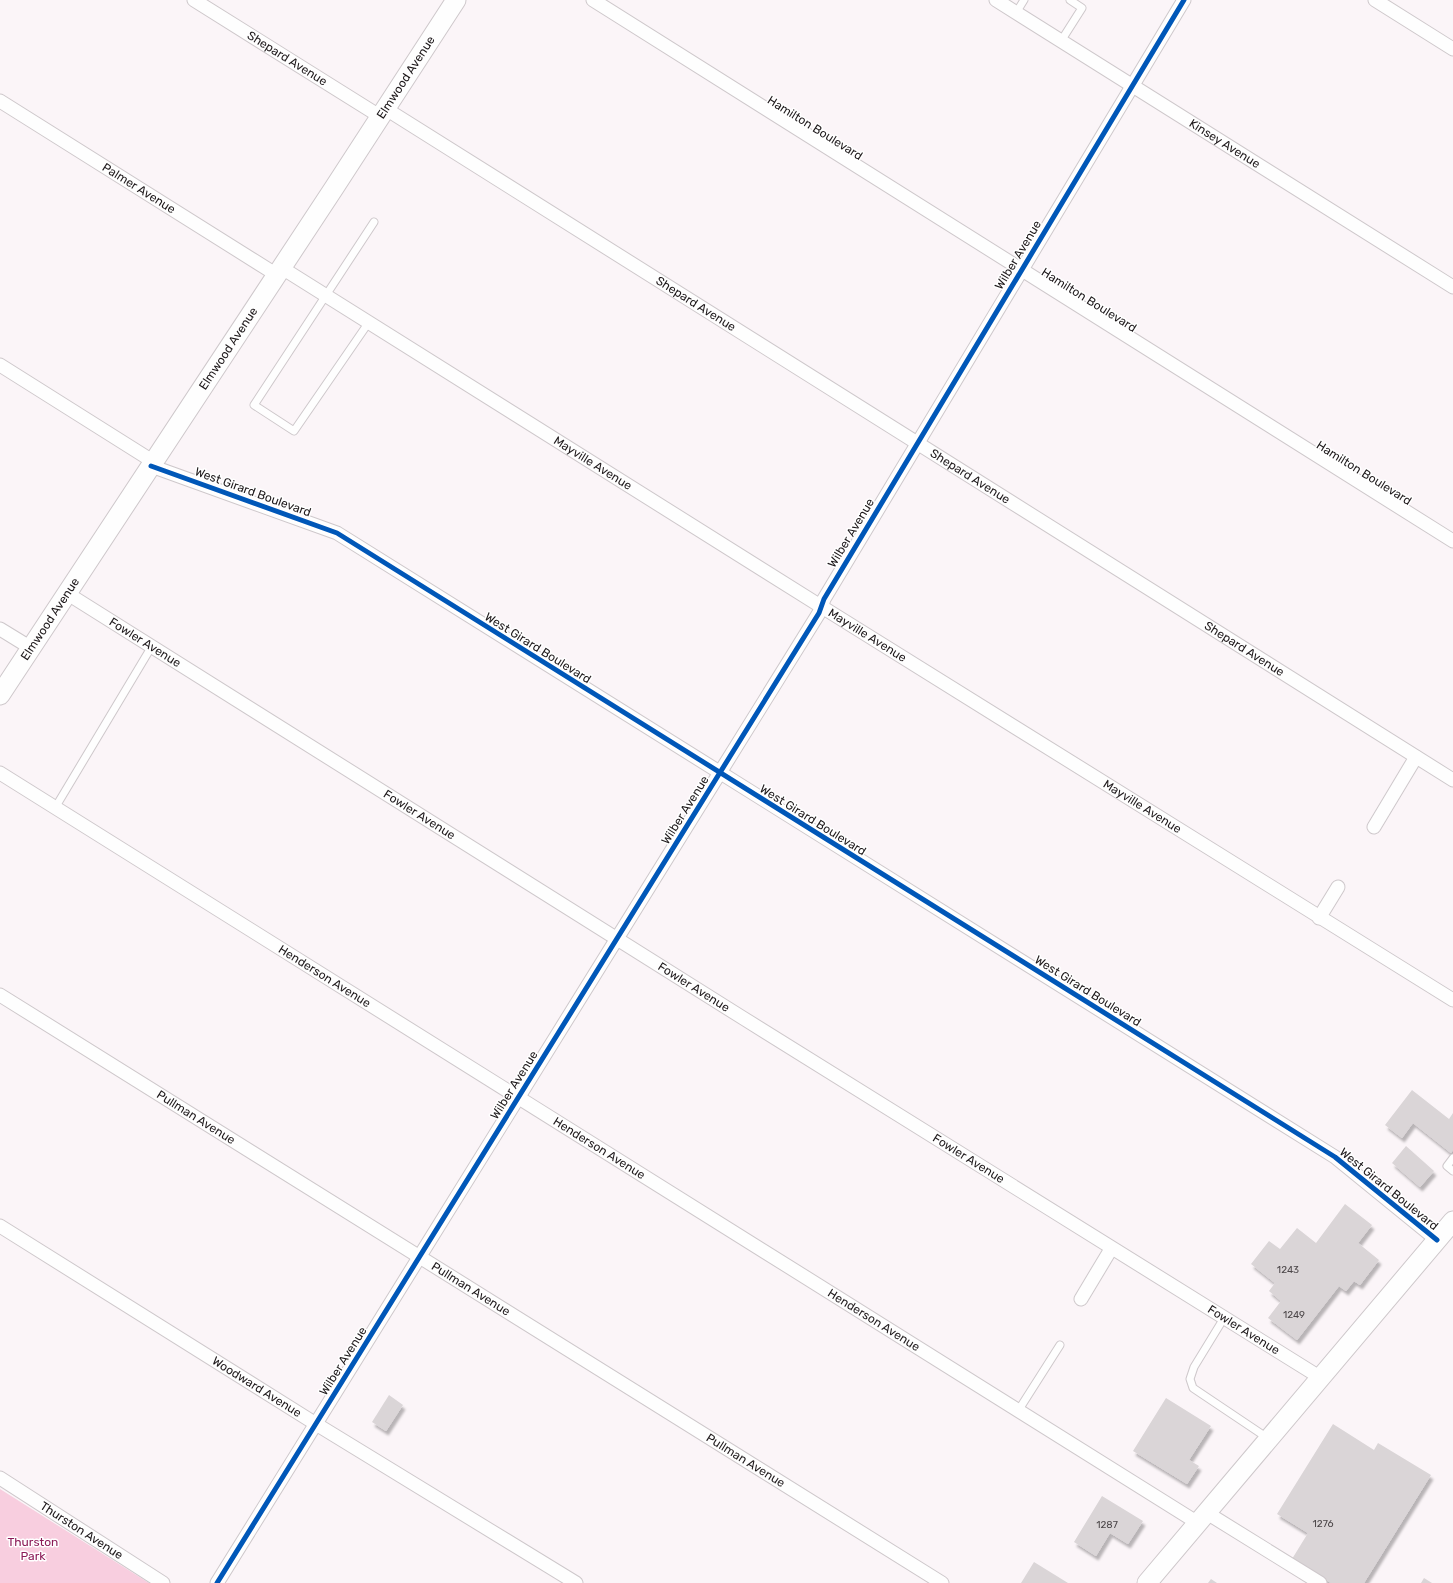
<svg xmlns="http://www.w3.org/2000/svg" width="1453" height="1583" viewBox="0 0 1453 1583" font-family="Rubik,sans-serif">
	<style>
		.green { fill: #f8cedf }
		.building { fill: #dad5d7; filter: url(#shadow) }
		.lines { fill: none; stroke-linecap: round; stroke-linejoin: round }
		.lane-casing { stroke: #cec8cb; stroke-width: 9 }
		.street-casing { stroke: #cec8cb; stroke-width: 15 }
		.secondary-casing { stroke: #cec8cb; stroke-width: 21 }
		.lane { stroke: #fefefe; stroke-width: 7 }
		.street { stroke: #fefefe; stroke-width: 13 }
		.secondary { stroke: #fefefe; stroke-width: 19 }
		.cycleway-casing { stroke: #fff; stroke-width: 8 }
		.cycleway { stroke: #0057b8; stroke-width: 5 }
		.labels { text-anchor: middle; stroke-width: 3; stroke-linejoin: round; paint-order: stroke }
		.number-label { font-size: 10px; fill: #4c4749 }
		.street-label { font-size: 12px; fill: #1d181a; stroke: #fff }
		.park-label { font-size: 12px; fill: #8b1a57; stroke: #fff }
	</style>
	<defs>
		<filter id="shadow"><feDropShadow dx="2.5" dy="4.5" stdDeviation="1" flood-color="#0004"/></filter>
	</defs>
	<rect width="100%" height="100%" fill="#fbf5f8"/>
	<polygon class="green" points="0,1489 149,1583 0,1583"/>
	<g class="building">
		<polygon points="1412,1090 1449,1119 1453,1113 1453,1150 1451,1153 1413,1123 1402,1138 1385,1125"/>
		<polygon points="1406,1146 1434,1171 1420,1187 1392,1163"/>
		<polygon points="1345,1204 1372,1225 1358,1243 1379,1260 1360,1285 1354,1281 1346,1291 1339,1286 1297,1340 1268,1318 1281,1301 1269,1291 1275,1283 1251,1264 1269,1241 1280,1249 1297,1228 1316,1243"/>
		<polygon points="389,1395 403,1405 386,1431 372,1422"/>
		<polygon points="1166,1398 1211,1426 1189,1460 1199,1466 1187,1484 1133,1451"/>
		<polygon points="1333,1424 1374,1450 1378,1443 1431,1475 1364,1583 1331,1583 1292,1559 1308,1533 1277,1514"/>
		<polygon points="1102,1496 1143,1521 1128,1544 1110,1533 1096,1556 1074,1542"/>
		<polygon points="1034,1562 1068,1583 1021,1583"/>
		<polygon points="1424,1578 1432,1583 1421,1583"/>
		<polygon points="1211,1579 1217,1583 1208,1583"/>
	</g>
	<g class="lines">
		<defs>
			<g id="lane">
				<polyline points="1016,13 1024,0"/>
				<polyline points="1061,41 1082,8 1070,0"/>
				<polyline points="369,322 294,431 254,405 374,222"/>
				<polyline points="55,808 152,646"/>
				<polyline points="1453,1158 1447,1166 1453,1171"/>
				<polyline points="1224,1318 1194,1367 1190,1379 1193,1388 1269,1439"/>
				<polyline points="1018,1411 1060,1345"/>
			</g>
			<g id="street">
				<path id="s1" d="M194,0L381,117"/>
				<polyline points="593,0 1453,541"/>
				<path id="s2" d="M996,0L1453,287"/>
				<polyline points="1375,0 1453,49"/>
				<path id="s3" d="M0,101L277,275"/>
				<path id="s4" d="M386,109L1453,780"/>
				<path id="s5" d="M282,268L822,607L1453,1000"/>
				<polyline points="0,365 154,462"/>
				<polyline points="151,466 337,533 1335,1157 1437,1240"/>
				<path id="s6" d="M68,594L743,1018L1321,1378"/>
				<polyline points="0,629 31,648"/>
				<path id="s7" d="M0,773L1198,1523"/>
				<polyline points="1374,827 1416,757"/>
				<polyline points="1319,918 1338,887"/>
				<path id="s8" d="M0,995L942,1583"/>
				<path id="s9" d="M0,1226L316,1424L576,1583"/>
				<polyline points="1081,1299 1111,1249"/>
				<path id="s10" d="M0,1478L163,1583"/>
				<polyline points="1207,1513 1320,1583"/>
				<polyline points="217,1583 819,613 824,599 1184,0"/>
			</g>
			<g id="secondary">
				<path id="s11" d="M0,695L334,188L456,0"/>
				<polyline points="1147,1583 1453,1221"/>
			</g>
		</defs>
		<use href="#lane" class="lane-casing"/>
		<use href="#street" class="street-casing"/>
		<use href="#secondary" class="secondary-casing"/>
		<use href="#lane" class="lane"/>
		<use href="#street" class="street"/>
		<use href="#secondary" class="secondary"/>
		<defs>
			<g id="cycleway">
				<polyline points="151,466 337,533 1335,1157 1437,1240"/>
				<polyline points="217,1583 819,613 824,599 1184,0"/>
			</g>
		</defs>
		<use href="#cycleway" class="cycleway-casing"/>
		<use href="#cycleway" class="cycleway"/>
	</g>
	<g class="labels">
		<g class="number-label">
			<text x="1288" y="1273">1243</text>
			<text x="1294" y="1318">1249</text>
			<text x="1323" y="1527">1276</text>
			<text x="1107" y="1528">1287</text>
		</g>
		<g class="street-label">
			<text dy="4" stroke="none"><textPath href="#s1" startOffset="110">Shepard Avenue</textPath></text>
			<text dy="4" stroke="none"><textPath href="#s11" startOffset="739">Elmwood Avenue</textPath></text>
			<text transform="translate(815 128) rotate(32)" y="4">Hamilton Boulevard</text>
			<text dy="4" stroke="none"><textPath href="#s2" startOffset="270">Kinsey Avenue</textPath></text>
			<text dy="4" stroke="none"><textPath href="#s3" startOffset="164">Palmer Avenue</textPath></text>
			<text transform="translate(1018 255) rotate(-59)" y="4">Wilber Avenue</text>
			<text transform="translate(1089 300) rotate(32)" y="4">Hamilton Boulevard</text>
			<text dy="4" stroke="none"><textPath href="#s4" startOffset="366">Shepard Avenue</textPath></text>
			<text dy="4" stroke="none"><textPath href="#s11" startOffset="415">Elmwood Avenue</textPath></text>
			<text dy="4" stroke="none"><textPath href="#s5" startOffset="367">Mayville Avenue</textPath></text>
			<text transform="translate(1364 473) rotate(32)" y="4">Hamilton Boulevard</text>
			<text dy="4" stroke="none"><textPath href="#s4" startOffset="690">Shepard Avenue</textPath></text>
			<text transform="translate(253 492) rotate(20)" y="4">West Girard Boulevard</text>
			<text transform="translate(851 533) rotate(-59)" y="4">Wilber Avenue</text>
			<text dy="4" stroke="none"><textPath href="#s11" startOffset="91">Elmwood Avenue</textPath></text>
			<text dy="4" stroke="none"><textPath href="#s5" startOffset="691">Mayville Avenue</textPath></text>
			<text dy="4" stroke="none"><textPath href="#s6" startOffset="91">Fowler Avenue</textPath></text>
			<text transform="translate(538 648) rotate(32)" y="4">West Girard Boulevard</text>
			<text dy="4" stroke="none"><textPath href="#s4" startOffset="1014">Shepard Avenue</textPath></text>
			<text dy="4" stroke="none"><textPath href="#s5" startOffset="1015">Mayville Avenue</textPath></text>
			<text transform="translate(685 810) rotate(-58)" y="4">Wilber Avenue</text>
			<text dy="4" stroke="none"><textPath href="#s6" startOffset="415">Fowler Avenue</textPath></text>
			<text transform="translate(813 820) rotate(32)" y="4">West Girard Boulevard</text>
			<text dy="4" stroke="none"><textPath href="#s7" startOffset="383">Henderson Avenue</textPath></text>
			<text dy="4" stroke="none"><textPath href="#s6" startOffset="739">Fowler Avenue</textPath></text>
			<text transform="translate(1088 991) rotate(32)" y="4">West Girard Boulevard</text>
			<text transform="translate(514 1085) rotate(-58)" y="4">Wilber Avenue</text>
			<text dy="4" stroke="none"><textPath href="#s8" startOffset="231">Pullman Avenue</textPath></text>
			<text dy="4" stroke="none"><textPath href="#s7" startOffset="707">Henderson Avenue</textPath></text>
			<text dy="4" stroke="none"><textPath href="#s6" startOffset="1063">Fowler Avenue</textPath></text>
			<text transform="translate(1389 1189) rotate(39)" y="4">West Girard Boulevard</text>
			<text dy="4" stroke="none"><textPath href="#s8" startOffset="555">Pullman Avenue</textPath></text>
			<text dy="4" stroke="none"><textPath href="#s7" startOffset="1031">Henderson Avenue</textPath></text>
			<text dy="4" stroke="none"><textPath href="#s6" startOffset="1387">Fowler Avenue</textPath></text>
			<text transform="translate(343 1361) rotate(-58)" y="4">Wilber Avenue</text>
			<text dy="4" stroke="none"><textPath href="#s9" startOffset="303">Woodward Avenue</textPath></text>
			<text dy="4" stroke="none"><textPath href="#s8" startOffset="879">Pullman Avenue</textPath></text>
			<text dy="4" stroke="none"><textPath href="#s10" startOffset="97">Thurston Avenue</textPath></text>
		</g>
		<g class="park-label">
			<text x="33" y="1546">Thurston<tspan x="33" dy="14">Park</tspan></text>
		</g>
	</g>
</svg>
